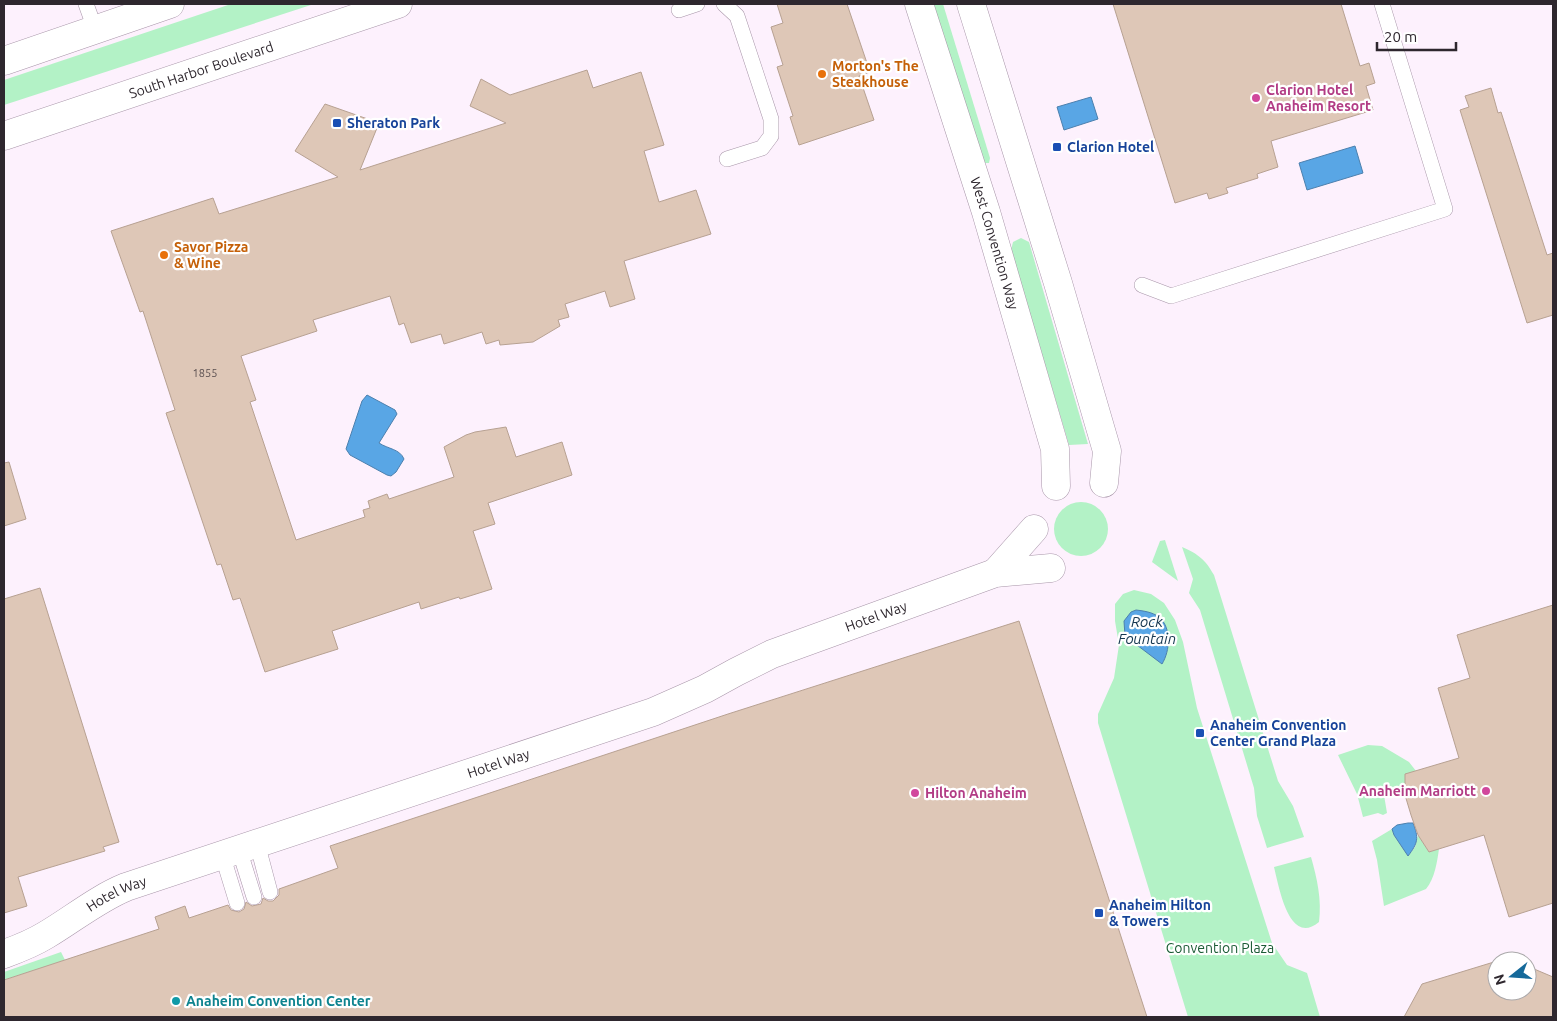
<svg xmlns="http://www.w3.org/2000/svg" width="1557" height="1021" viewBox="0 0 1557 1021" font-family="Ubuntu,sans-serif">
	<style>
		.green { fill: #b3f2c6 }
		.water { fill: #59a6e5; stroke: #4c80ae }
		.building { fill: #dec7b7; stroke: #b7a192 }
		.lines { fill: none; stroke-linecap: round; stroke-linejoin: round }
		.service-casing { stroke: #a896a9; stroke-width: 16 }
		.minor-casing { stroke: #a896a9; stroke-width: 29 }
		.primary-casing { stroke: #a896a9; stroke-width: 29 }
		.service { stroke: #fff; stroke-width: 15 }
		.minor { stroke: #fff; stroke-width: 28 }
		.primary { stroke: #fff; stroke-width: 28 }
		.food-dot { fill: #e8710a; stroke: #fff; stroke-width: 2 }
		.hotel-dot { fill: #d1479c; stroke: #fff; stroke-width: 2 }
		.transit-dot { fill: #1a4fb4; stroke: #fff; stroke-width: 2 }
		.culture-dot { fill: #0f9aa8; stroke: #fff; stroke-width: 2 }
		.labels { text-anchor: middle; stroke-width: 4.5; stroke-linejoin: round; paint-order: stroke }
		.number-label { font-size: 11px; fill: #5a4f50 }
		.food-label { font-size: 14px; font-weight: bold; fill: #c56008; stroke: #fff; text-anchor: start }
		.street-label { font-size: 14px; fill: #2e272e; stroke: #fff }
		.hotel-label { font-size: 14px; font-weight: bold; fill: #b23c85; stroke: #fff; text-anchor: start }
		.transit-label { font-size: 14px; font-weight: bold; fill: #164399; stroke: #fff; text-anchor: start }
		.park-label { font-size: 14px; fill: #1b5b35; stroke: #fff }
		.culture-label { font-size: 14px; font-weight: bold; fill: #0d838f; stroke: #fff; text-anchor: start }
		.water-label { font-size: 15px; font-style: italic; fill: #163750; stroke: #fff }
	</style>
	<rect width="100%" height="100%" fill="#fdf1fd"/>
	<g class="green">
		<polygon points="231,4 314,4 4,105 4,80"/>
		<polygon points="933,4 943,4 990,158 989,163 984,163"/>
		<polygon points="1021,238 1029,242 1088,444 1069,445 1011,250 1013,242"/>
		<circle cx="1081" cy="529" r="27"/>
		<polygon points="1165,540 1178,581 1152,562 1160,541"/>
		<path d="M1182,547C1198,554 1205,559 1214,575L1278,781L1293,806L1304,837L1267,848L1257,816L1254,788L1200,610L1189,593L1193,579Z"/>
		<polygon points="1134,590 1151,594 1164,603 1175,620 1183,642 1197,708 1272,943 1287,965 1307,973 1320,1017 1188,1017 1098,723 1098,714 1114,678 1119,645 1115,621 1115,604 1123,594"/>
		<polygon points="1368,745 1382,746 1409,762 1416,771 1405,775 1405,795 1397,789 1385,786 1384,795 1387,813 1383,815 1378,813 1363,817 1357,794 1338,755"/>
		<path d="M1392,829L1394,835L1408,856L1415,847L1418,835L1429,852L1439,849C1437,862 1435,878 1426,889L1384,906L1377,860L1372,841Z"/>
		<path d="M1311,857C1317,878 1322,900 1319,922C1289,947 1279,887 1274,867Z"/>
		<polygon points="61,952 65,960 4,980 4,972"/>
	</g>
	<g class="water">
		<polygon points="1091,97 1098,119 1064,130 1057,107"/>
		<polygon points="1355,146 1363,173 1307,190 1299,163"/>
		<path d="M367,395L395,410L397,414L379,443C388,449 400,449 404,459L396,472L391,476L387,475L350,455L346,449L362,401Z"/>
		<path d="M1136,610C1144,611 1152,612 1159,617C1172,628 1170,651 1162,664L1125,636L1124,621L1131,612Z"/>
		<path d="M1408,823H1413C1419,838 1418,843 1408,856L1394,835L1392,829L1397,825Z"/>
	</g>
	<g class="building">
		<polygon points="777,4 847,4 870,72 859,76 874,120 799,145 790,117 793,116 777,67 783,65 771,27 783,23"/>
		<polygon points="1113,4 1341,4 1360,66 1369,63 1375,83 1366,86 1373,110 1271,141 1278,167 1257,174 1258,178 1226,188 1228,193 1209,199 1207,193 1175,203"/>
		<polygon points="587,70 593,88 641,72 664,145 644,151 659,202 696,190 711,234 624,261 635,299 610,307 605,291 565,304 569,317 558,320 560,326 533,342 500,345 499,340 486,344 482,332 444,344 441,334 411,343 404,323 399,325 390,296 313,320 317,331 241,356 256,400 250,402 296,540 365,517 363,510 370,508 368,501 387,494 389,499 454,477 444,447 466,435 475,432 506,427 516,457 562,442 572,475 488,503 495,524 473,531 492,589 460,599 459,597 421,609 419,602 332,631 338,649 265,672 240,598 233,600 221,564 217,565 166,413 175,410 143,311 140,312 111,231 213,198 219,214 338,177 295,151 325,104 379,123 360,170 506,123 470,106 481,79 510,95"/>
		<polygon points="1491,88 1498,113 1501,112 1547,255 1553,253 1553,315 1527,323 1460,110 1469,107 1465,96"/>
		<polygon points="9,462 26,519 4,526 4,463"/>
		<polygon points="40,588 119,842 103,847 105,851 18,877 27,906 4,913 4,599"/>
		<polygon points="1553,605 1553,903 1509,917 1484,835 1429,852 1418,835 1411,815 1405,795 1405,774 1459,758 1438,688 1470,678 1457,635"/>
		<polygon points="1019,621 1147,1017 4,1017 4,980 159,929 155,917 185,906 189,918 228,905 231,910 239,912 244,909 246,902 252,906 261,904 263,898 268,901 273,901 279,895 279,889 338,868 330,846 728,714"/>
		<polygon points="1507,958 1515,961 1497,961 1497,991 1527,991 1527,966 1553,977 1553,1017 1404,1017 1422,984"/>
	</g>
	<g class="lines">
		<defs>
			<g id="service">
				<polyline points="86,4 95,29"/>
				<polyline points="724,4 737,16 771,119 771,136 762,148 727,159"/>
				<polyline points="679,10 697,4"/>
				<polyline points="1142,285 1171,296 1445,209 1382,4"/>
				<polyline points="257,843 270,892"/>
				<polyline points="239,849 254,897"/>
				<polyline points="222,854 237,903"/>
			</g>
			<g id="minor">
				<path id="s1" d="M919,4L986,212L1055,449L1056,486"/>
				<polyline points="971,4 1058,283 1107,451 1104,483"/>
				<polyline points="995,573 1034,529"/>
				<path id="s2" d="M4,954C18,949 33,943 46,935C73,919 97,899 126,887L653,712L705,689L736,672L772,654L995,573L1051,568"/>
			</g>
			<g id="primary">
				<polyline points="4,61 170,4"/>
				<path id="s3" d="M4,136L398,4"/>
			</g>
		</defs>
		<use href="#service" class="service-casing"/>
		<use href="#minor" class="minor-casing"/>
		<use href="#primary" class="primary-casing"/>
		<use href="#service" class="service"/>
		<use href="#minor" class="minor"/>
		<use href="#primary" class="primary"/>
	</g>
	<g class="food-dot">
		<circle cx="822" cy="74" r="5"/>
		<circle cx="164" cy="255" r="5"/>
	</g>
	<g class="hotel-dot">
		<circle cx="1256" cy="98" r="5"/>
		<circle cx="1486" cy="791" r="5"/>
		<circle cx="915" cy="793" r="5"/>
	</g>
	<g class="transit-dot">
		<rect x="332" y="118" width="10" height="10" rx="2.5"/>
		<rect x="1052" y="142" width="10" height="10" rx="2.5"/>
		<rect x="1195" y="728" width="10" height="10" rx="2.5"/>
		<rect x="1094" y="908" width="10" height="10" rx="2.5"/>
	</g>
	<circle class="culture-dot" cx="176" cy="1001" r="5"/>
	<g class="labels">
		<g class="number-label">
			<text x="205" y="377">1855</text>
		</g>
		<g class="food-label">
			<text x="832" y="71">Morton's The<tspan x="832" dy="16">Steakhouse</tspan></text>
			<text x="174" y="252">Savor Pizza<tspan x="174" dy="16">&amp; Wine</tspan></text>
		</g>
		<g class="street-label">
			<text dy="5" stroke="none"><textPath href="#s3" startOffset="208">South Harbor Boulevard</textPath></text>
			<text dy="5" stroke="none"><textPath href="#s1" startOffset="251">West Convention Way</textPath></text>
			<text dy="5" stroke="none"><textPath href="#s2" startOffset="938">Hotel Way</textPath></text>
			<text dy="5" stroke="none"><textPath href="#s2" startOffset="532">Hotel Way</textPath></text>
			<text dy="5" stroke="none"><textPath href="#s2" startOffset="128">Hotel Way</textPath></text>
		</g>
		<g class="hotel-label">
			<text x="1266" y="95">Clarion Hotel<tspan x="1266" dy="16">Anaheim Resort</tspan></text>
			<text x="1476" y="796" text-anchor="end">Anaheim Marriott</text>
			<text x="925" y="798">Hilton Anaheim</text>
		</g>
		<g class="transit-label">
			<text x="347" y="128">Sheraton Park</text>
			<text x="1067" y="152">Clarion Hotel</text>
			<text x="1210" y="730">Anaheim Convention<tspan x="1210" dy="16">Center Grand Plaza</tspan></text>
			<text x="1109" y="910">Anaheim Hilton<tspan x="1109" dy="16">&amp; Towers</tspan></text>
		</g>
		<g class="park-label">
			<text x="1220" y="953">Convention Plaza</text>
		</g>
		<g class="culture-label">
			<text x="186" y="1006">Anaheim Convention Center</text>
		</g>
		<g class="water-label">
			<text x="1147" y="627">Rock<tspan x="1147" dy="17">Fountain</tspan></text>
		</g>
	</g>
	<rect width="1557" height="1021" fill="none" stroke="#2e272e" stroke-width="10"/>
	<g transform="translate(1512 976) rotate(253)"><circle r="24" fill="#ffffff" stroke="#aba9ab"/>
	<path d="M0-4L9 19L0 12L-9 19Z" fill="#15699a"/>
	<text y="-8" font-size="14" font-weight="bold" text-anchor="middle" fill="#2e272e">N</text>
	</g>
	<path d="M1377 42v8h79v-8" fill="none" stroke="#2e272e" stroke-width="2.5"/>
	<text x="1384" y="42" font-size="15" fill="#2e272e" stroke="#ffffff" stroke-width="4" paint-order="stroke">20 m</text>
</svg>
